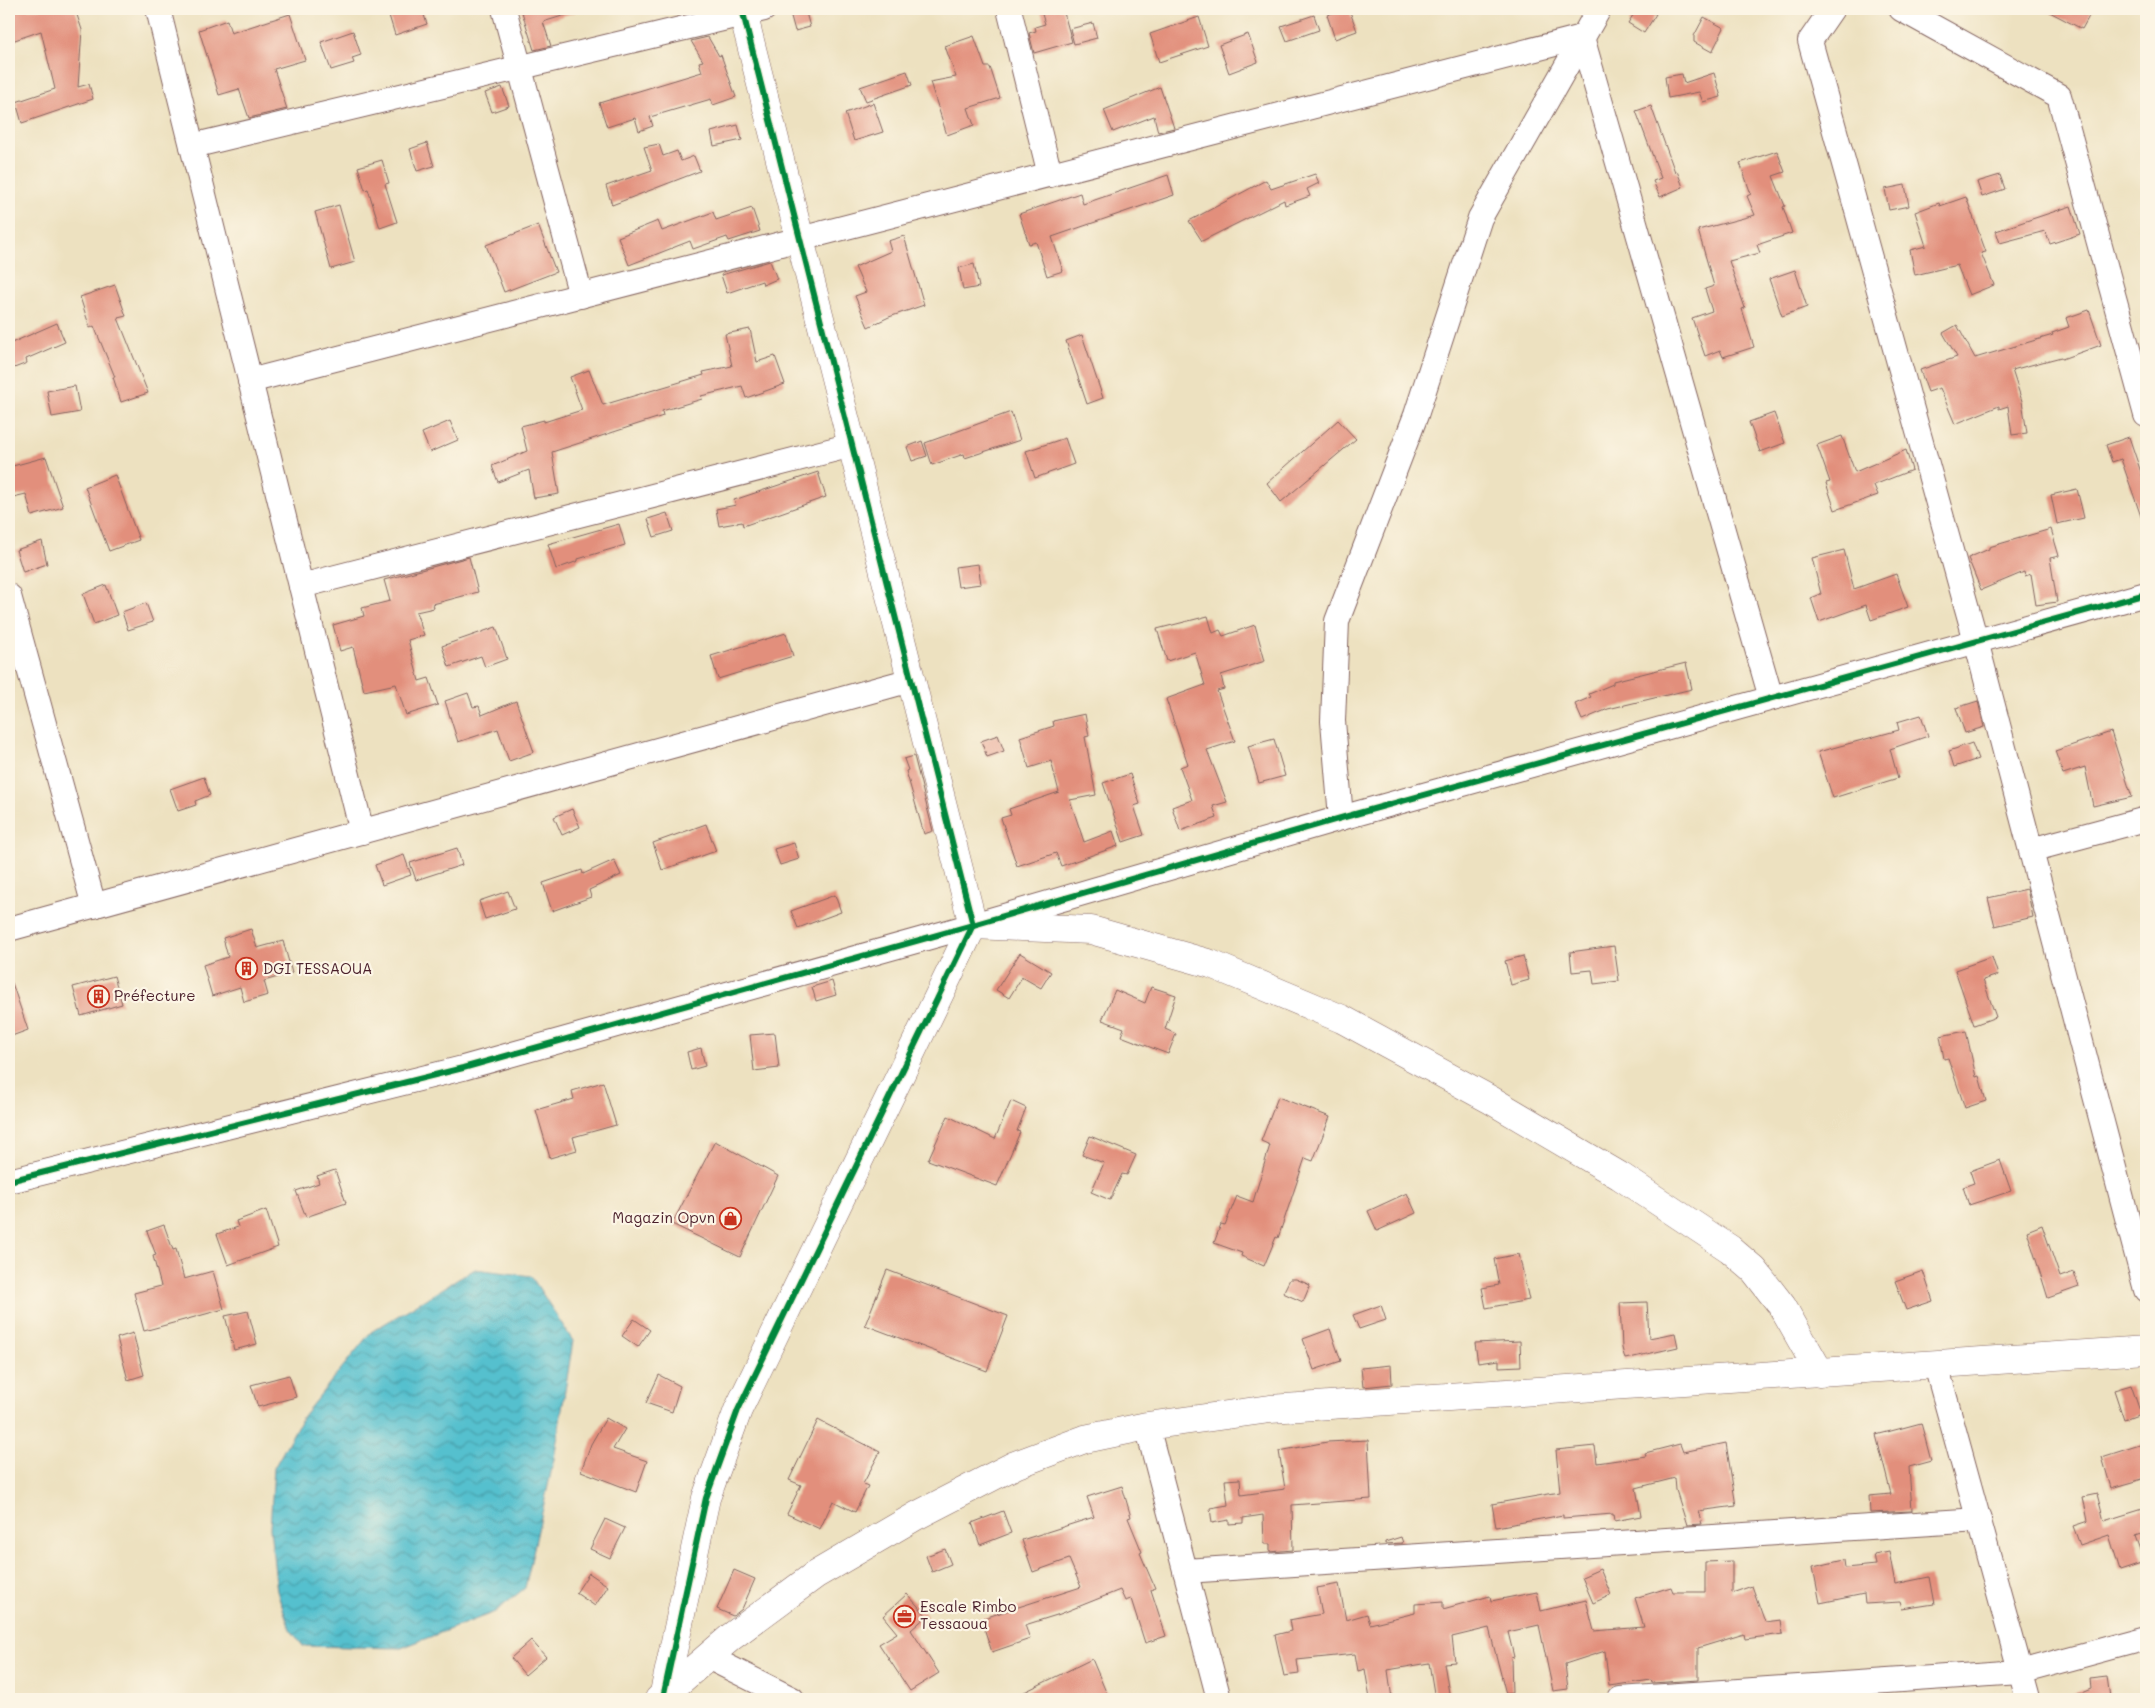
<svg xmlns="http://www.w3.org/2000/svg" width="2155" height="1708" viewBox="0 0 2155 1708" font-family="Mali,sans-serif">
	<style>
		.water { fill: url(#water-waves); stroke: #4f707c }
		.building { fill: #e28f7c }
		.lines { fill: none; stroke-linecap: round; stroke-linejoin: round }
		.minor-casing { stroke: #83635f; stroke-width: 26 }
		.tertiary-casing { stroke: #83635f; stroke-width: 29 }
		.trunk-casing { stroke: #83635f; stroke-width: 29 }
		.minor { stroke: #fff; stroke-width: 24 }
		.tertiary { stroke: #fff; stroke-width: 28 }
		.trunk { stroke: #fff; stroke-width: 28 }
		.cycleway-casing { stroke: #fcf5e5; stroke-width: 9 }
		.cycleway { stroke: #00873e; stroke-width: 6 }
		.labels { text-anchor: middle; stroke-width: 4.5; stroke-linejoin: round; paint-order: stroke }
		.poi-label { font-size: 15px; fill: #4a1f2b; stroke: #fcf5e5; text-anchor: start }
	</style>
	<defs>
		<pattern id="water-waves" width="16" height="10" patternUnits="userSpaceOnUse" patternTransform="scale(1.25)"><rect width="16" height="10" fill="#54c0ce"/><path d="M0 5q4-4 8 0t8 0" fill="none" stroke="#489ba7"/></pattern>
	</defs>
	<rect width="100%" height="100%" fill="#fcf5e5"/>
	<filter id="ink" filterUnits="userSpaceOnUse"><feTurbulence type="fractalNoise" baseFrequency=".02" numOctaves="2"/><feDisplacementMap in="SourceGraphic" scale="10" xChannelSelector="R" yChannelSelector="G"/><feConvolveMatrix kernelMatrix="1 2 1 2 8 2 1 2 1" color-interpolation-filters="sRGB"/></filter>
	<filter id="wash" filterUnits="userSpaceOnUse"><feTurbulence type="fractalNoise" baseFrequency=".0096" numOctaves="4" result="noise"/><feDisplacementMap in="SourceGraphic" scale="20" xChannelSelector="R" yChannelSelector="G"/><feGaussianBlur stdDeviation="1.12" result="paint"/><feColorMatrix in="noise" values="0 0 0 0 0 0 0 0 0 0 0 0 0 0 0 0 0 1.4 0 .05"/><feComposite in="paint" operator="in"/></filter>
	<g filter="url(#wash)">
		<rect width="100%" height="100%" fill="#ede1c0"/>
		<polygon class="water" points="475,1269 531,1276 573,1341 554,1459 525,1588 495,1612 401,1648 303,1646 290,1629 277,1591 270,1528 274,1468 303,1416 371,1332"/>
		<g id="blocks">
			<g class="building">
				<polygon points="9,9 75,9 82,30 78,87 89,84 93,99 22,123 16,102 55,89 41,31 9,42"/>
				<polygon points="387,9 422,9 427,24 395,35"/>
				<polygon points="521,9 575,9 575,12 543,22 551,46 534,50"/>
				<polygon points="789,9 805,9 810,27 795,31"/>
				<polygon points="1050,9 1063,9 1072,42 1034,53 1029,33 1036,31 1035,27 1045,24 1041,11"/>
				<polygon points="1344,9 1349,9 1357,31 1335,39 1327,15"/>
				<polygon points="1637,9 1646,9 1656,14 1644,33 1628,23"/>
				<polygon points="2044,9 2093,9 2082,29"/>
				<polygon points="290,14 305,60 274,69 287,109 249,118 239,89 219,95 199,30 227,20 231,33"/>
				<polygon points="1314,15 1319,30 1287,41 1281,26"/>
				<polygon points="1199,17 1208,46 1159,62 1150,34"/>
				<polygon points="1704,17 1724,28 1712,52 1694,42 1694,36"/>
				<polygon points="1093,23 1097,38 1074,44 1070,29"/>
				<polygon points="353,31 361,55 352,58 354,63 331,70 321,42"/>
				<polygon points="1248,34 1258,62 1229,73 1219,45"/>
				<polygon points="974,36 985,67 990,67 1000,98 968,108 974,125 947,135 930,82 956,77 945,46"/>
				<polygon points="708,37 719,56 721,55 736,97 713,105 711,99 650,117 653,126 639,131 635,118 607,127 599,103 702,72 699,62 703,61 691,41"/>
				<polygon points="907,71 912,85 866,101 860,87"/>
				<polygon points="1714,73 1721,97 1703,102 1699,92 1668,98 1665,77 1682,74 1684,83"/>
				<polygon points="502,87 509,106 492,112 485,93"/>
				<polygon points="1160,87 1174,128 1158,132 1154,116 1113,132 1104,110"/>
				<polygon points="873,103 883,132 854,141 845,113"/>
				<polygon points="1651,106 1675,172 1677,171 1683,187 1660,197 1653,181 1661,178 1636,111"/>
				<polygon points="738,125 742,140 714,146 711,132"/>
				<polygon points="427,143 434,166 417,171 410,149"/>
				<polygon points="659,144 663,156 677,151 681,161 694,156 700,171 612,205 606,186 652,170 644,147"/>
				<polygon points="1777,151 1785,172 1773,176 1785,206 1783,207 1792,233 1757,245 1760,253 1729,261 1745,308 1742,309 1754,347 1723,357 1720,350 1705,356 1692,318 1712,311 1705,289 1714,286 1698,230 1755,215 1747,196 1751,194 1740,163"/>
				<polygon points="382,160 389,183 385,184 397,222 380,228 368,189 365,190 358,167"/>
				<polygon points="1315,174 1319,183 1307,189 1310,196 1285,205 1284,200 1202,241 1189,221 1266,180 1271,189"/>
				<polygon points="1168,175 1174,195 1052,237 1063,271 1047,276 1036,242 1029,244 1019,214 1080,193 1083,204"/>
				<polygon points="2000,175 2005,189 1982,197 1977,182"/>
				<polygon points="1905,185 1909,206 1889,210 1885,189"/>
				<polygon points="1966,197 1986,252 1981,253 1994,285 1969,295 1957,265 1915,275 1910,250 1926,246 1915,212 1939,203 1940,206"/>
				<polygon points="339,205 355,262 331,269 315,212"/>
				<polygon points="2071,206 2080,234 2050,244 2045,231 2000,243 1996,231"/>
				<polygon points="752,208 760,231 729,241 727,237 693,249 690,241 629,265 618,237 658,221 662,231 713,212 716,220"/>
				<polygon points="538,225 556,272 504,292 486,245"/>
				<polygon points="904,236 924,305 889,317 868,327 855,296 866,292 855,267 891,251 888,241"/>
				<polygon points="770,261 777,279 763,285 762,281 727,293 721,275"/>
				<polygon points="974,264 979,287 963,290 959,268"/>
				<polygon points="1795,270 1807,307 1782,316 1769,279"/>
				<polygon points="115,285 126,316 118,318 148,393 121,402 113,377 115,377 94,326 90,328 80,297"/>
				<polygon points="2089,310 2101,345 2062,359 2061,357 2012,370 2022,401 2027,433 2012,435 2008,406 1999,409 1999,406 1955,424 1940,388 1928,392 1920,370 1957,357 1943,333 1957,325 1975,358 2053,335 2052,333 2069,327 2066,318"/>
				<polygon points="57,323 65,342 26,359 27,363 9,370 9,344"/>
				<polygon points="750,329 757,362 775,356 785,384 746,398 742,386 701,396 702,399 662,411 663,416 552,452 559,494 534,498 529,470 498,482 492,466 527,451 521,426 544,420 544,422 582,410 570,377 589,370 603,405 704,375 703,372 732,366 725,334"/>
				<polygon points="1082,335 1103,398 1087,404 1066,341"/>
				<polygon points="75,386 80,412 52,417 47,391"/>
				<polygon points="1011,412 1020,440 965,458 964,454 932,465 925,443"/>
				<polygon points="1774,413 1785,443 1760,452 1749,422"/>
				<polygon points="1338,420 1356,439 1281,502 1267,483"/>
				<polygon points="450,421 458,440 430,452 422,433"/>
				<polygon points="1842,436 1855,472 1906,450 1912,470 1874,485 1878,495 1835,510 1826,483 1830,482 1817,445"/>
				<polygon points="2129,437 2146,487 2146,525 2144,525 2121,459 2112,462 2106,445"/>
				<polygon points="1065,438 1074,464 1035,478 1026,451"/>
				<polygon points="922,441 927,456 912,461 907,447"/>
				<polygon points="46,457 63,507 32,516 26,494 9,498 9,467"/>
				<polygon points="818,472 826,497 743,526 742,522 719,526 716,509 736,505 734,500"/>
				<polygon points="115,475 139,540 109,551 85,487"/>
				<polygon points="2077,489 2084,518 2057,524 2051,495"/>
				<polygon points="667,513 673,531 654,537 648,519"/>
				<polygon points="619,524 625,545 578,559 578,561 556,569 548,544"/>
				<polygon points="2051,529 2059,556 2050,558 2057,602 2036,605 2031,574 2025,576 2024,572 1981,590 1968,558 1989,549 1989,547"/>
				<polygon points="42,541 47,564 23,572 16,550"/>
				<polygon points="1844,550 1854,589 1896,574 1908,607 1871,620 1866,605 1819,622 1811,598 1821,594 1812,558"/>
				<polygon points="469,557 478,592 433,604 434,608 416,612 424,635 408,640 419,681 429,678 438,705 406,715 396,684 364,691 353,647 340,651 333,625 364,616 362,608 390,601 384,580"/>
				<polygon points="978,564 981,584 958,587 955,567"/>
				<polygon points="106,585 117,615 94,624 83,594"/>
				<polygon points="146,603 153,622 128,630 122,612"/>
				<polygon points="1208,616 1213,633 1220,630 1223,636 1255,625 1265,661 1221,675 1224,689 1217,691 1235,741 1207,750 1227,802 1213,806 1217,818 1180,831 1172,807 1192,800 1180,767 1188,764 1166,699 1205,685 1195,652 1167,661 1157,629"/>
				<polygon points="496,627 507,659 485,667 481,656 449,667 442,646"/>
				<polygon points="786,633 793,656 718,679 711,656"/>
				<polygon points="1686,663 1692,689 1608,709 1582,720 1575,704 1591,697 1589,694 1613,684 1613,681"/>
				<polygon points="468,693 473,707 479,706 482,715 516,701 534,752 509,761 498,729 458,742 445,701"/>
				<polygon points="1978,701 1984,727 1965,733 1956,708"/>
				<polygon points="1085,714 1089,736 1085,737 1096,795 1070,800 1084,842 1113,831 1118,846 1061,866 1056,853 1017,866 1001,818 1011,815 1009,809 1059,792 1051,761 1029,768 1020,737 1054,726 1053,721"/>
				<polygon points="1921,715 1928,736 1890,749 1898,778 1833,798 1818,752 1899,730 1897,722"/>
				<polygon points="2111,732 2132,797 2093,806 2085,767 2063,774 2055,751"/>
				<polygon points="998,735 1004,751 987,757 981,741"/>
				<polygon points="1274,739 1285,776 1259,783 1248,746"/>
				<polygon points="1972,743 1978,759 1954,767 1949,751"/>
				<polygon points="914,756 933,831 924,834 906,771 908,770 904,759"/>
				<polygon points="1130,774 1140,804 1134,806 1144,835 1123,842 1103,783"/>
				<polygon points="204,777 210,795 195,801 196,805 178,811 170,789"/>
				<polygon points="572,809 580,827 562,835 554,817"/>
				<polygon points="706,824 716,851 662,870 653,843"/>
				<polygon points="794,843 799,859 780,865 774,849"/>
				<polygon points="457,848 462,865 416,880 410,863"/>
				<polygon points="404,855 411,875 382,885 375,865"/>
				<polygon points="614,860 621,875 589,890 591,897 552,911 543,883 582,870 583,874"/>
				<polygon points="2027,889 2033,917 1995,926 1988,898"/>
				<polygon points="508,891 515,909 485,919 479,901"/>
				<polygon points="835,895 841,912 798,928 791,911"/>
				<polygon points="251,929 257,948 283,941 292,973 264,981 268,995 244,1002 240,987 212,996 203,965 228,957 223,938"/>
				<polygon points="1614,946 1619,981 1594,984 1592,970 1572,972 1570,952"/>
				<polygon points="1020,953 1051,972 1041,988 1022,977 1009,998 996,990"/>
				<polygon points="1523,956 1529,980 1511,985 1505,961"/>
				<polygon points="1992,957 1998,975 1983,980 1996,1017 1974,1025 1955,970"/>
				<polygon points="114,976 122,1004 81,1016 73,987"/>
				<polygon points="832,981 836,995 816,1001 812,987"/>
				<polygon points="9,983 12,983 28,1030 9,1037"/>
				<polygon points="1151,987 1176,995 1165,1029 1176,1034 1168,1054 1121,1036 1124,1028 1102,1020 1115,990 1145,1003"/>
				<polygon points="1966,1031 1976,1077 1979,1076 1986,1101 1965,1108 1948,1058 1944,1059 1940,1036"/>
				<polygon points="775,1033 779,1068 754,1071 750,1035"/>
				<polygon points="701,1048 705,1066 691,1070 687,1052"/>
				<polygon points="603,1082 616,1125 573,1137 577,1150 550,1158 536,1110 574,1099 572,1091"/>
				<polygon points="1278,1097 1330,1117 1313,1161 1305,1158 1278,1238 1276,1237 1264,1266 1241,1256 1242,1253 1214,1243 1221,1224 1225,1225 1237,1196 1253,1202 1270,1145 1261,1141"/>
				<polygon points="1011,1101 1026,1108 1017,1131 1020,1132 997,1186 928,1160 948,1116 995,1139"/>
				<polygon points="1090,1136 1136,1155 1127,1175 1122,1174 1110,1200 1091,1192 1104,1163 1082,1155"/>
				<polygon points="715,1141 778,1176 740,1257 672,1224"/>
				<polygon points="2000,1160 2011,1191 1969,1205 1963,1187 1974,1183 1970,1171"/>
				<polygon points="335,1170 346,1203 306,1217 296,1191 319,1183 317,1176"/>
				<polygon points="1407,1193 1416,1213 1377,1231 1368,1211"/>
				<polygon points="266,1210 278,1247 228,1265 217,1234 238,1227 236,1221"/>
				<polygon points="164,1225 173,1250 176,1249 184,1279 213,1271 224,1309 144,1331 134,1293 161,1286 153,1256 156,1255 147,1231"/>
				<polygon points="2042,1225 2060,1277 2074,1272 2079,1287 2048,1298 2027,1231"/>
				<polygon points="1519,1254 1529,1300 1486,1308 1482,1288 1499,1285 1494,1259"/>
				<polygon points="887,1270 1008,1316 987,1371 865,1325"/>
				<polygon points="1923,1271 1933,1301 1906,1310 1895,1281"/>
				<polygon points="1290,1279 1296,1279 1310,1285 1303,1302 1283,1293"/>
				<polygon points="1647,1302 1649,1338 1675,1333 1678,1347 1625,1359 1622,1348 1620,1303"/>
				<polygon points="1381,1305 1386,1320 1359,1329 1353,1315"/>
				<polygon points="248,1311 257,1344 234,1350 225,1316"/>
				<polygon points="634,1319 650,1330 638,1347 622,1336"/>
				<polygon points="1330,1329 1341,1361 1314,1370 1303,1339"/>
				<polygon points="133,1333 144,1375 128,1380 117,1338"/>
				<polygon points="1520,1341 1521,1366 1499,1367 1499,1360 1478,1363 1475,1343"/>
				<polygon points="1391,1365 1392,1384 1363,1387 1361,1368"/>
				<polygon points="289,1375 296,1397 258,1407 251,1385"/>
				<polygon points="659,1375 680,1386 672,1412 646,1403"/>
				<polygon points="2131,1385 2141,1414 2124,1420 2114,1390"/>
				<polygon points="606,1418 625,1429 613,1449 647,1461 636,1492 581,1471 591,1444"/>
				<polygon points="818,1420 880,1452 863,1484 868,1486 855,1512 833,1501 820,1529 787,1514 801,1485 789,1480"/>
				<polygon points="1921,1423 1931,1461 1909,1467 1912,1511 1870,1513 1869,1496 1891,1494 1876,1435"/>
				<polygon points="1368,1440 1371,1499 1292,1505 1293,1550 1270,1552 1270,1544 1264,1544 1263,1515 1243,1518 1243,1523 1229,1524 1229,1520 1212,1523 1210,1508 1228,1505 1225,1480 1240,1479 1241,1495 1285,1489 1279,1451 1327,1442"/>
				<polygon points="1726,1443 1736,1506 1698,1511 1702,1524 1687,1525 1676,1490 1675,1478 1636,1488 1641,1516 1614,1521 1613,1514 1563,1518 1563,1515 1496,1527 1492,1504 1560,1492 1556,1450 1595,1446 1597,1463 1646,1456 1645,1453 1680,1444 1683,1452"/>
				<polygon points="2146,1443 2146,1478 2111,1488 2102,1457"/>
				<polygon points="1122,1486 1131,1517 1128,1518 1142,1552 1140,1553 1155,1588 1151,1590 1166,1636 1145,1643 1131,1599 1125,1601 1120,1590 1060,1614 1025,1625 1030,1639 992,1652 981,1619 1081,1587 1069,1559 1033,1572 1022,1540 1094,1517 1087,1497"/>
				<polygon points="2097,1494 2104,1521 2143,1509 2146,1519 2146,1522 2143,1524 2146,1533 2135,1537 2144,1562 2120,1570 2109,1535 2080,1545 2073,1526 2088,1521 2083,1497"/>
				<polygon points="1003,1511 1011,1533 980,1545 972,1523"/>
				<polygon points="605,1519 625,1528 610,1558 590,1549"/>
				<polygon points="1401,1537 1403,1543 1385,1544 1385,1542"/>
				<polygon points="945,1549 951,1564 932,1572 926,1556"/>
				<polygon points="1889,1551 1895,1584 1929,1577 1934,1604 1902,1609 1900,1602 1865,1604 1864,1594 1820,1603 1813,1567 1844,1560 1845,1568 1876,1565 1874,1554"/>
				<polygon points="1732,1561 1732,1593 1752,1586 1765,1622 1781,1620 1783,1634 1745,1639 1744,1634 1698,1648 1698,1680 1652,1683 1651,1680 1609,1686 1605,1651 1565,1664 1568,1689 1553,1691 1539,1625 1508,1632 1514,1657 1511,1658 1512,1693 1506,1694 1489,1628 1452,1637 1455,1662 1444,1663 1450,1699 1435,1699 1429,1663 1388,1670 1392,1699 1370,1699 1365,1669 1358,1671 1355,1654 1297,1660 1299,1674 1284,1676 1275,1635 1291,1631 1289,1620 1322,1614 1317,1588 1339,1584 1346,1620 1367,1614 1370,1624 1415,1613 1415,1604 1443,1602 1443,1609 1490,1596 1491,1601 1537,1592 1541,1611 1586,1600 1594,1631 1644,1627 1635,1598 1671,1587 1673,1592 1705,1592 1705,1562"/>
				<polygon points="1600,1569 1611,1595 1593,1603 1582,1577"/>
				<polygon points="734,1570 755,1579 742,1609 733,1616 717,1609"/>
				<polygon points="589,1573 608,1586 595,1606 576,1593"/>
				<polygon points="907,1594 927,1616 911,1630 939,1673 910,1691 879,1644 897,1633 883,1616"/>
				<polygon points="531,1640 546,1657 525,1675 511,1658"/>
				<polygon points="1092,1659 1109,1699 1010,1699"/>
				<polygon points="2107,1676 2110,1699 2061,1699 2090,1687 2089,1678"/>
			</g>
		</g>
	</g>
	<g filter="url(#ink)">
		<use href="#blocks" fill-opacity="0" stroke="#83635f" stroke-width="1"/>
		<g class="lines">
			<defs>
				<g id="minor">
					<polyline points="158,9 362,832"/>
					<polyline points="504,9 581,296"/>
					<polyline points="1009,9 1050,175"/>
					<polyline points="1832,9 1810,41 1976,641 2146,1290"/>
					<polyline points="1901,9 2059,96 2146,415"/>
					<polyline points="1582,37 1771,698"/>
					<polyline points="192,146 764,9"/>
					<polyline points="250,381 1582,37"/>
					<polyline points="301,586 852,445"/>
					<polyline points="9,596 94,906"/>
					<polyline points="1341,818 1333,721 1337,621 1416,415 1480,218 1599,9"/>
					<polyline points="2031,850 2146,819"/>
					<polyline points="9,929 911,680"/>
					<polyline points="9,1181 463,1068 973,925 1341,818 2146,594"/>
					<polyline points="1936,1365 2028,1699"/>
					<polyline points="1147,1426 1219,1699"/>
					<polyline points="1185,1571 1979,1520"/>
					<polyline points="708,1657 792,1699"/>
					<polyline points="1620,1699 2020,1672 2146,1638"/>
				</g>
				<g id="tertiary">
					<polyline points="973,925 1091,930 1211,964 1342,1019 1491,1100 1620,1176 1730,1249 1754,1270 1782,1306 1820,1373"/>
					<polyline points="664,1693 706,1498 738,1410 973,925 742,9"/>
				</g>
				<polyline id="trunk" points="659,1699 731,1637 815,1575 916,1516 1015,1465 1085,1439 1147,1426 1270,1409 2146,1350"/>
			</defs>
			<use href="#minor" class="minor-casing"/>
			<use href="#tertiary" class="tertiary-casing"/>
			<use href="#trunk" class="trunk-casing"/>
			<use href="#minor" class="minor"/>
			<use href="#tertiary" class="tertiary"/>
			<use href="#trunk" class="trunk"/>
			<defs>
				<g id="cycleway">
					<polyline points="9,1181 463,1068 973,925 1341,818 2146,594"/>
					<polyline points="664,1693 706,1498 738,1410 973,925 742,9"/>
				</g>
			</defs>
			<use href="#cycleway" class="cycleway-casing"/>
			<use href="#cycleway" class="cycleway"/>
		</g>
	</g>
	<defs>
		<symbol id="building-ring" viewBox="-11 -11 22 22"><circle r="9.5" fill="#fcf5e5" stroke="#c8321e" stroke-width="1.5"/><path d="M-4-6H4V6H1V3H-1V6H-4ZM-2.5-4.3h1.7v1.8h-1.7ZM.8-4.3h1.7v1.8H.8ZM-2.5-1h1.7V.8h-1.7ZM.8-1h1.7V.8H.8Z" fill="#c8321e"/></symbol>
		<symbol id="shop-ring" viewBox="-11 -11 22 22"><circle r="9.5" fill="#fcf5e5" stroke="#c8321e" stroke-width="1.5"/><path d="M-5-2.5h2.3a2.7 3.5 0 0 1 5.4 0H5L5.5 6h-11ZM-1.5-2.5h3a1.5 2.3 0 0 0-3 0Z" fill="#c8321e"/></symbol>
		<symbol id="office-ring" viewBox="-11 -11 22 22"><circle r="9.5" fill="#fcf5e5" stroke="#c8321e" stroke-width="1.5"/><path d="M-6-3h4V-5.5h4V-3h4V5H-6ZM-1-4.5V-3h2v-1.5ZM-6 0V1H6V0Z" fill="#c8321e"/></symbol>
	</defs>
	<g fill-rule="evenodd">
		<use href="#building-ring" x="234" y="956" width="25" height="25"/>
		<use href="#building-ring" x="86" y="984" width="25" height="25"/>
		<use href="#shop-ring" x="718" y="1206" width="25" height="25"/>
		<use href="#office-ring" x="892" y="1604" width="25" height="25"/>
	</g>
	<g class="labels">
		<g class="poi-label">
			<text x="263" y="974">DGI TESSAOUA</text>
			<text x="114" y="1001">Préfecture</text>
			<text x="715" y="1223" text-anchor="end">Magazin Opvn</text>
			<text x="920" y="1612">Escale Rimbo<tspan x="920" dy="17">Tessaoua</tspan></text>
		</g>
	</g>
	<rect width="2155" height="1708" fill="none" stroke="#fcf5e5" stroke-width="30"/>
</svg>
